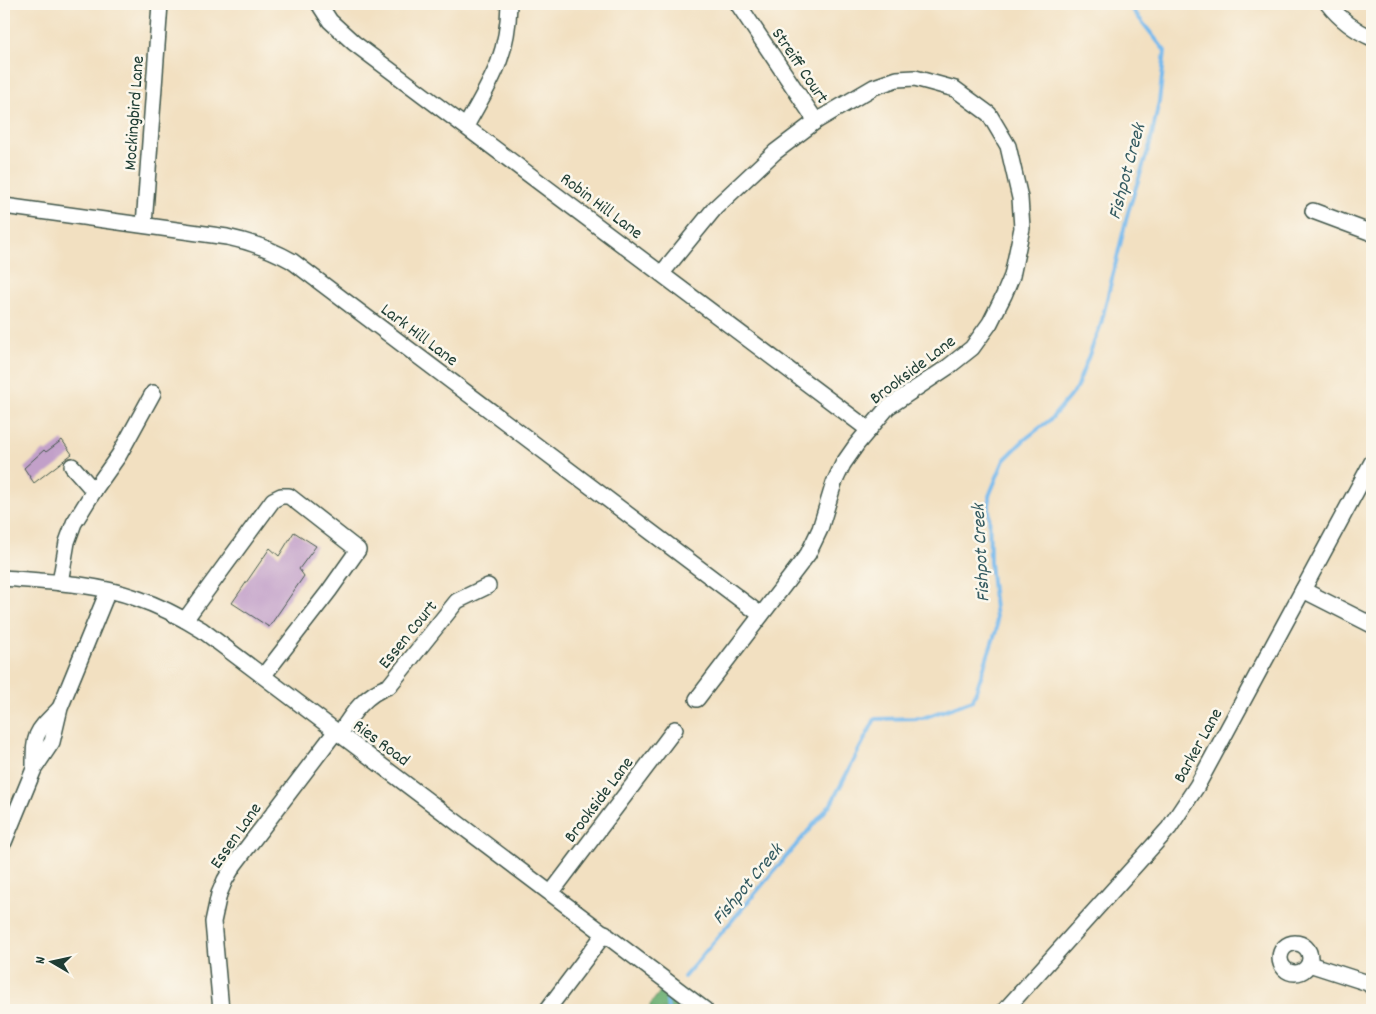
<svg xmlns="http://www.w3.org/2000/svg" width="1376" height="1014" viewBox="0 0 1376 1014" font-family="Dekko,sans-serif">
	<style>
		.forest { fill: #6db074; stroke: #467654 }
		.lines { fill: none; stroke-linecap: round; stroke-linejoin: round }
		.stream { stroke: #77baed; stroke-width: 4 }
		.building { fill: #c2a0c9 }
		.minor-casing { stroke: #3f5549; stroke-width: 18 }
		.minor { stroke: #fff; stroke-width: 15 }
		.labels { text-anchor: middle; stroke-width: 5; stroke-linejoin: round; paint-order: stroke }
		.street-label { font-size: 18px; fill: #1f3d34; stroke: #fbf7ec }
		.water-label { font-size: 19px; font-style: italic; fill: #355c62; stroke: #fbf7ec }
	</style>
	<rect width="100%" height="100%" fill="#fbf7ec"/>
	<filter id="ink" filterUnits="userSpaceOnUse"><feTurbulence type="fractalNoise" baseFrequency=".02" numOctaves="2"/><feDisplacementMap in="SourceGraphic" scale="10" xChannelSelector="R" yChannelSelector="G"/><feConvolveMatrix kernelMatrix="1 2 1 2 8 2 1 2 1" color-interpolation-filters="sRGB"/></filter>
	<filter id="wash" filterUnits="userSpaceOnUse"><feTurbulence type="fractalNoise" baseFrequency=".0096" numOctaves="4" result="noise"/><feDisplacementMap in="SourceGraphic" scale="20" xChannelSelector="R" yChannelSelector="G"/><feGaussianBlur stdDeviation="1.12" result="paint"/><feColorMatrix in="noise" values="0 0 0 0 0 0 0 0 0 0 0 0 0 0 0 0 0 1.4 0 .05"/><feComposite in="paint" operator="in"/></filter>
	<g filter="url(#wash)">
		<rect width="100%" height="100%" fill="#f2e0c1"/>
		<polygon class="forest" points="661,990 686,1010 650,1010 650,1005"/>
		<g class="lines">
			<g class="stream">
				<polyline points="684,977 831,804 875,719 923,718 973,700 997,628 990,563 989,496 1004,460 1024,440 1051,419 1076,389 1101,324 1128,212 1150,144 1159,102 1165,51 1128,4"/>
				<polyline points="667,1001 668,1010"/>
			</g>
		</g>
		<g id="blocks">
			<g class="building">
				<polygon points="62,440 72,454 34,483 24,468 44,450 46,452"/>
				<polygon points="294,532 316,546 299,569 304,576 269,627 232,603 270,548 279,556"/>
			</g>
		</g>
	</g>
	<g filter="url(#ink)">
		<use href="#blocks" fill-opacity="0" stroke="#3f5549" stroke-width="1"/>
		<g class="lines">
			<defs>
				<g id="minor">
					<polyline points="319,4 330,21 354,43 869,430"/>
					<polyline points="738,4 816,121"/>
					<path d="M1328,4C1340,19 1354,30 1372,38"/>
					<path d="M466,126C491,81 508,57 509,4"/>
					<path d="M4,206L227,237C251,242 271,249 292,261L761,615"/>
					<polyline points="1313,211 1372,233"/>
					<polyline points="144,225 160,4"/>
					<polyline points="662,273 715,208 775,152 816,121 874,87 897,79 915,78 955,89 989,114 1008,146 1020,198 1022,228 1012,276 1004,295 990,323 972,348 948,367 888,407 857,444 843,464 834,483 820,529 808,554 697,699"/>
					<polyline points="72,466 94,491"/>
					<path d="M4,578C48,582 94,583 136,598C160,606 181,617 202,630L705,1010"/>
					<polyline points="60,583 67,542 74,523 95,489 119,455 153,393"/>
					<polyline points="1303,590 1372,625"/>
					<polyline points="185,620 273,500 281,496 289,496 358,550 329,591 264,675"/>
					<path d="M340,733C352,713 366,694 389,686L457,601L488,586"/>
					<path d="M34,767C34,733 35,733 59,709"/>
					<polyline points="4,842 34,769 52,742 60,708 108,591"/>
					<polyline points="551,893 675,729"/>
					<circle cx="1295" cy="958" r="15"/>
					<polyline points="1309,964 1368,983 1372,987"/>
					<polyline points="221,1010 213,922 219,894 225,880 234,865 336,731"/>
					<polyline points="547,1010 605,933"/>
					<polyline points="1005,1010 1169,828 1197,786 1372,462"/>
				</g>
			</defs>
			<use href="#minor" class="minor-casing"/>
			<use href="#minor" class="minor"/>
		</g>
	</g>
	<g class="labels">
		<g class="street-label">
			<text transform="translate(801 65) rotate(56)" y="6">Streiff Court</text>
			<text transform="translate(133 113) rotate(-86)" y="6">Mockingbird Lane</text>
			<text transform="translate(602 205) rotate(37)" y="6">Robin Hill Lane</text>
			<text transform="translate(420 334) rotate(37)" y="6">Lark Hill Lane</text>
			<text transform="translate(912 369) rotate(-37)" y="6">Brookside Lane</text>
			<text transform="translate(407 634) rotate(-51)" y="6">Essen Court</text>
			<text transform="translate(382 742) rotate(37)" y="6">Ries Road</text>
			<text transform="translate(1197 745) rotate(-61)" y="6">Barker Lane</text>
			<text transform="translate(598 799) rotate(-53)" y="6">Brookside Lane</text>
			<text transform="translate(235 835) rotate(-55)" y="6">Essen Lane</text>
		</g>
		<g class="water-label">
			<text transform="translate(1125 171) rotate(-75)" y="7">Fishpot Creek</text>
			<text transform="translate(979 553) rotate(-93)" y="7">Fishpot Creek</text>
			<text transform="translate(746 883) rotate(-50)" y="7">Fishpot Creek</text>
		</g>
	</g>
	<rect width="1376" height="1014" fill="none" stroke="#fbf7ec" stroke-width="20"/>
	<g transform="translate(52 962) rotate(279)" stroke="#fbf7ec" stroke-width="4" paint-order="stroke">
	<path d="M0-4L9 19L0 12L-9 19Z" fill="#1f3d34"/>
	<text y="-8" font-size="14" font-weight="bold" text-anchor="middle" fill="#1f3d34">N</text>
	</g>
</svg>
